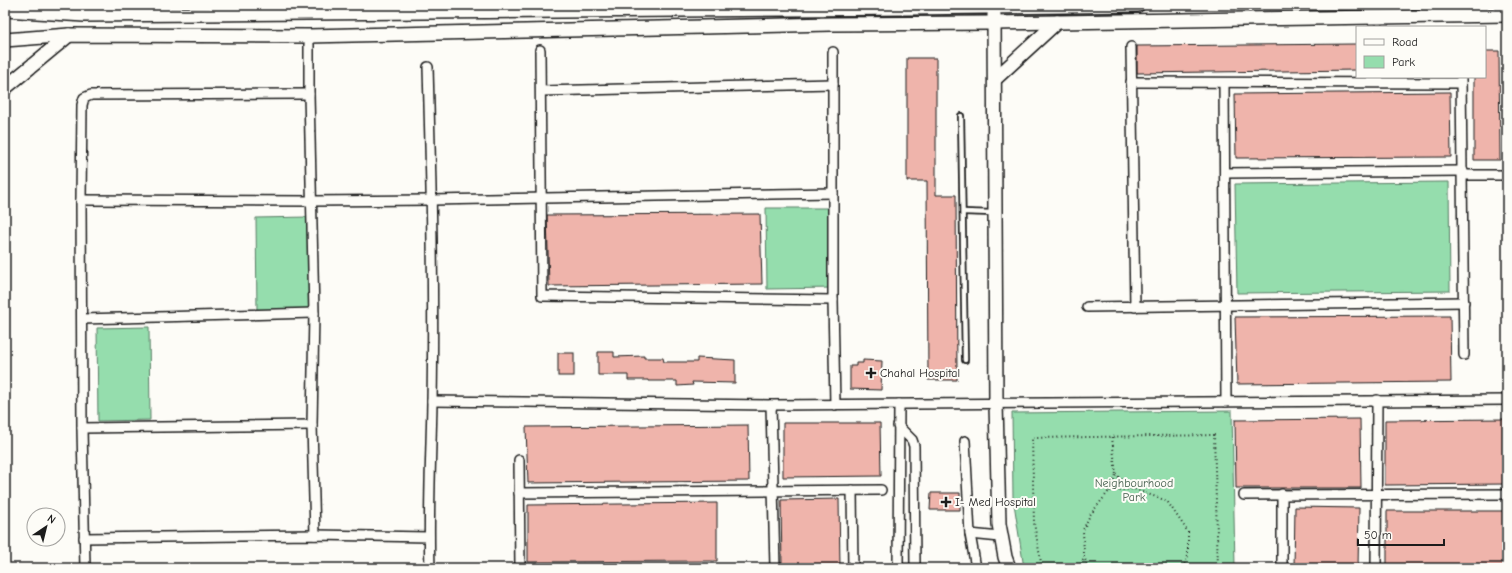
<svg xmlns="http://www.w3.org/2000/svg" width="1512" height="573" viewBox="0 0 1512 573" font-family="'Comic Neue',sans-serif">
	<style>
		.green { fill: #95ddad; stroke: #587c64 }
		.building { fill: #efb4ab; stroke: #1c1c1c }
		.lines { fill: none; stroke-linecap: round; stroke-linejoin: round }
		.lane-casing { stroke: #1c1c1c; stroke-width: 8 }
		.street-casing { stroke: #1c1c1c; stroke-width: 12 }
		.secondary-casing { stroke: #1c1c1c; stroke-width: 16 }
		.path { stroke: #1c1c1c; stroke-width: 2; stroke-dasharray: 1 3; stroke-linecap: butt }
		.lane { stroke: #fdfcf7; stroke-width: 4.5 }
		.street { stroke: #fdfcf7; stroke-width: 9 }
		.secondary { stroke: #fdfcf7; stroke-width: 13 }
		.poi-dot { fill: #1c1c1c; stroke: #fdfcf7; stroke-width: 1.5 }
		.labels { text-anchor: middle; stroke-width: 4; stroke-linejoin: round; paint-order: stroke }
		.poi-label { font-size: 12px; fill: #1c1c1c; stroke: #fdfcf7; text-anchor: start }
		.park-label { font-size: 12px; fill: #46604f; stroke: #fdfcf7 }
	</style>
	<rect width="100%" height="100%" fill="#fdfcf7"/>
	<filter id="ink" filterUnits="userSpaceOnUse"><feTurbulence type="fractalNoise" baseFrequency=".025" numOctaves="2"/><feDisplacementMap in="SourceGraphic" scale="8" xChannelSelector="R" yChannelSelector="G"/><feConvolveMatrix kernelMatrix="1 2 1 2 8 2 1 2 1" color-interpolation-filters="sRGB"/></filter>
	<g filter="url(#ink)">
		<g class="green">
			<polygon points="1449,182 1450,291 1237,293 1235,184"/>
			<polygon points="766,208 832,208 833,288 767,289"/>
			<polygon points="308,217 309,311 257,311 256,218"/>
			<polygon points="149,327 150,420 98,421 97,328"/>
			<polygon points="1232,411 1235,568 1024,568 1013,497 1012,413"/>
		</g>
		<g class="building">
			<polygon points="1357,44 1357,70 1137,73 1137,46"/>
			<polygon points="1485,51 1499,51 1500,160 1474,160 1474,77 1485,77"/>
			<polygon points="907,58 936,58 936,195 956,195 957,380 928,380 927,181 907,181"/>
			<polygon points="1450,92 1451,157 1236,158 1235,94"/>
			<polygon points="760,214 762,284 549,286 547,215"/>
			<polygon points="1450,316 1451,382 1237,384 1235,317"/>
			<polygon points="598,352 614,352 614,357 644,356 644,358 663,358 664,362 697,362 697,358 735,360 735,383 692,382 693,385 677,386 677,381 648,381 648,380 628,380 628,375 598,375"/>
			<rect x="558" y="353" width="16" height="23"/>
			<polygon points="863,360 882,361 881,390 850,389 850,366 856,366 856,363 863,363"/>
			<polygon points="1360,419 1361,488 1236,488 1235,420"/>
			<polygon points="1507,419 1507,484 1385,485 1385,420"/>
			<polygon points="783,423 880,423 881,476 783,477"/>
			<polygon points="748,425 749,481 528,483 526,427"/>
			<polygon points="931,493 960,493 960,510 930,510"/>
			<polygon points="839,499 840,568 782,568 781,500"/>
			<polygon points="717,503 717,561 528,562 528,505"/>
			<polygon points="1295,507 1359,508 1358,568 1294,568"/>
			<rect x="1387" y="511" width="120" height="57"/>
		</g>
		<g class="lines">
			<defs>
				<g id="lane">
					<polyline points="961,116 965,360"/>
					<polyline points="963,212 993,213"/>
				</g>
				<g id="street">
					<polyline points="309,44 309,94 314,313 312,425 315,535"/>
					<polyline points="1131,47 1135,307"/>
					<polyline points="540,50 542,296 833,300"/>
					<polyline points="833,52 833,300 835,405"/>
					<path d="M428,67C431,178 434,290 432,402C431,457 428,513 430,568"/>
					<polyline points="1461,78 1464,355"/>
					<polyline points="1131,82 1461,83"/>
					<polyline points="1224,83 1226,402"/>
					<polyline points="541,91 833,84"/>
					<polyline points="1225,173 1463,171"/>
					<polyline points="1463,175 1507,175"/>
					<polyline points="81,200 312,201 432,200 833,193"/>
					<polyline points="1087,307 1464,302"/>
					<polyline points="82,319 314,313"/>
					<polyline points="432,401 771,405 1507,400"/>
					<polyline points="771,405 775,568"/>
					<polyline points="898,426 912,440 914,446 915,568"/>
					<polyline points="82,428 312,425"/>
					<polyline points="965,441 970,534 976,568"/>
					<polyline points="519,460 520,568"/>
					<polyline points="852,490 853,568"/>
					<polyline points="519,493 881,490"/>
					<polyline points="1282,494 1282,568"/>
					<polyline points="1244,495 1507,494"/>
					<polyline points="970,534 1000,537"/>
					<polyline points="84,538 315,535 429,537"/>
					<polyline points="85,568 82,428 81,200 82,105 84,98 91,95 309,94"/>
					<polyline points="898,568 899,404"/>
					<polyline points="1376,568 1377,400"/>
				</g>
				<g id="secondary">
					<polyline points="5,10 84,15 909,8 1138,5"/>
					<polyline points="994,15 996,404 999,524 1005,557 1009,568"/>
					<polyline points="5,40 69,35 309,36 831,24 994,23 1507,15"/>
					<polyline points="995,79 1057,22"/>
					<polyline points="5,88 69,35"/>
				</g>
			</defs>
			<use href="#lane" class="lane-casing"/>
			<use href="#street" class="street-casing"/>
			<use href="#secondary" class="secondary-casing"/>
			<g class="path">
				<polyline points="1112,437 1116,475"/>
				<polyline points="1109,491 1116,475 1134,489"/>
				<polyline points="1042,568 1034,523 1032,438 1214,435 1218,568"/>
				<polyline points="1079,568 1084,558"/>
				<polyline points="1089,568 1084,557 1083,530 1090,515 1109,491 1134,489 1167,501 1188,532 1188,556 1183,568"/>
			</g>
			<use href="#lane" class="lane"/>
			<use href="#street" class="street"/>
			<use href="#secondary" class="secondary"/>
		</g>
	</g>
	<g class="poi-dot">
		<path d="M869 367h4v4h4v4h-4v4h-4v-4h-4v-4h4z"/>
		<path d="M944 496h4v4h4v4h-4v4h-4v-4h-4v-4h4z"/>
	</g>
	<g class="labels">
		<g class="poi-label">
			<text x="880" y="377">Chahal Hospital</text>
			<text x="955" y="506">I- Med Hospital</text>
		</g>
		<g class="park-label">
			<text x="1134" y="487">Neighbourhood<tspan x="1134" dy="14">Park</tspan></text>
		</g>
	</g>
	<rect width="1512" height="573" fill="none" stroke="#fdfcf7" stroke-width="20"/>
	<rect x="10" y="10" width="1492" height="553" fill="none" stroke="#1c1c1c" stroke-width="1.5" filter="url(#ink)"/>
	<rect x="1356" y="26" width="130" height="52" fill="#fdfcf7" stroke="#a3a29f"/>
	<rect x="1364" y="39" width="20" height="6" fill="#fdfcf7" stroke="#a3a29f"/>
	<text x="1392" y="46" font-size="12" fill="#1c1c1c">Road</text>
	<rect x="1364" y="56" width="20" height="12" fill="#95ddad" stroke="#a3a29f"/>
	<text x="1392" y="66" font-size="12" fill="#1c1c1c">Park</text>
	<g transform="translate(46 527) rotate(35)"><circle r="19" fill="#fdfcf7" stroke="#a3a29f"/>
	<path d="M0-3L7 15L0 10L-7 15Z" fill="#1c1c1c"/>
	<text y="-6" font-size="11" font-weight="bold" text-anchor="middle" fill="#1c1c1c">N</text>
	</g>
	<path d="M1358 539v6h86v-6" fill="none" stroke="#1c1c1c" stroke-width="2"/>
	<text x="1364" y="539" font-size="12" fill="#1c1c1c" stroke="#fdfcf7" stroke-width="3" paint-order="stroke">50 m</text>
</svg>
